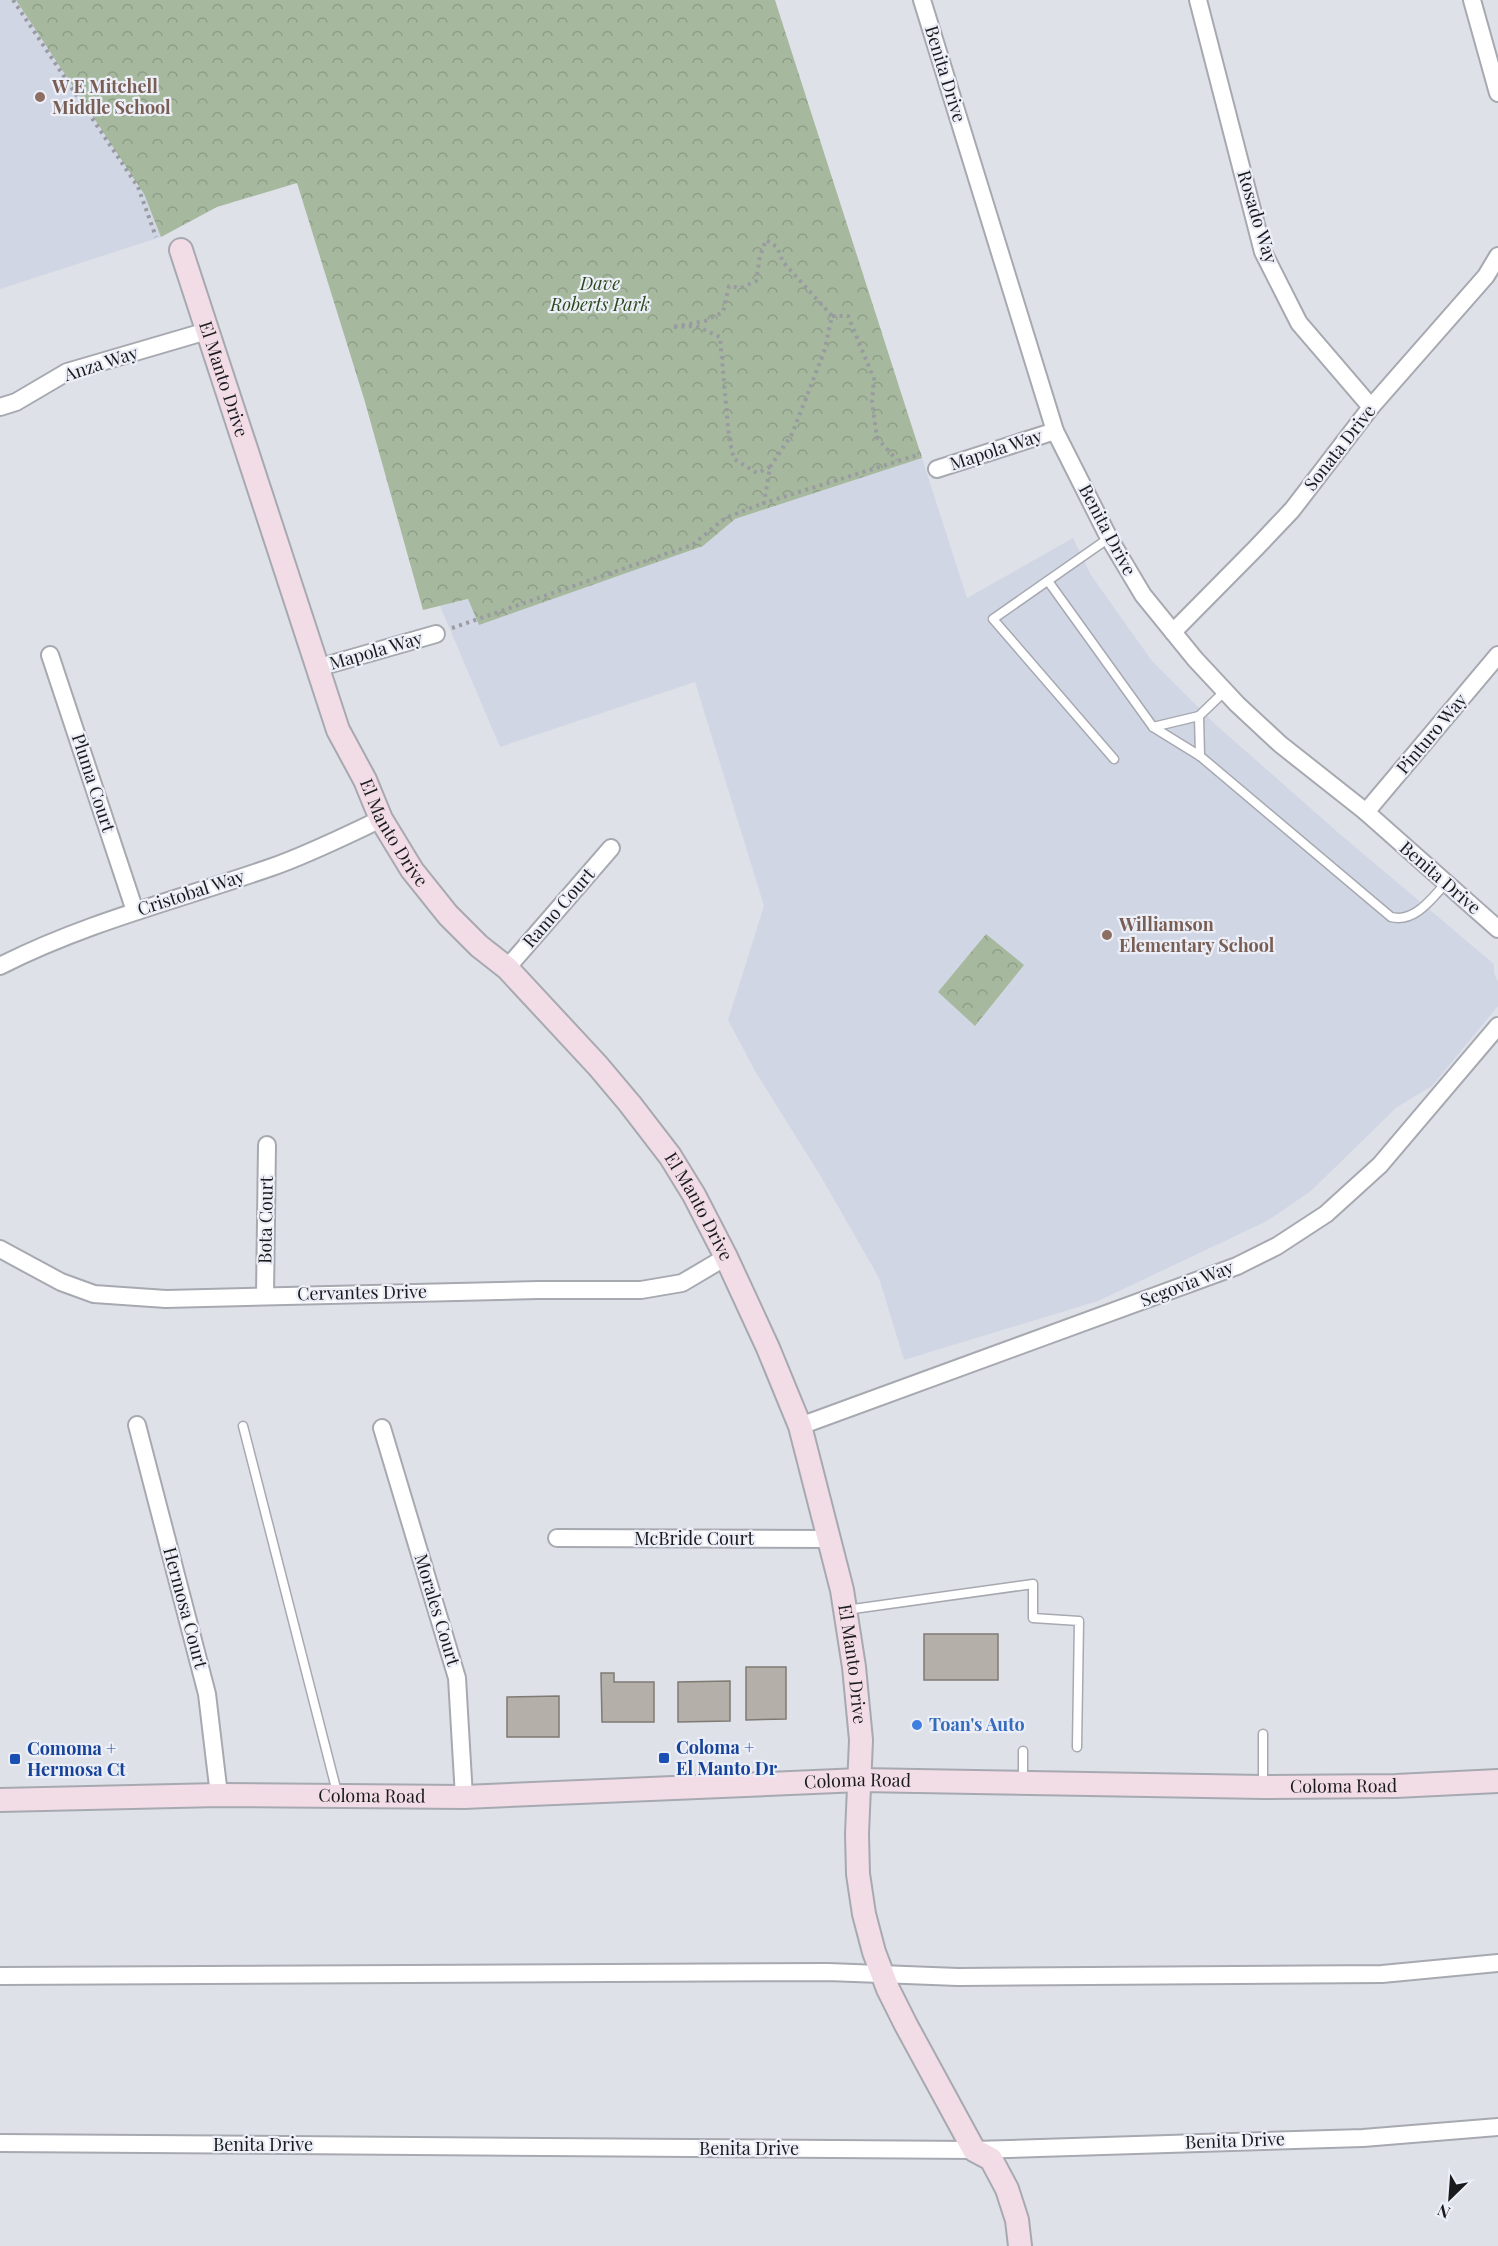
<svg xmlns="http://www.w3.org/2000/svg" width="1498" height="2246" viewBox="0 0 1498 2246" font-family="'Playfair Display',serif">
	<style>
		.built { fill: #d1d6e5 }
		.park { fill: url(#park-crowns) }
		.building { fill: #b4afa8; stroke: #7f7a73; stroke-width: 1.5 }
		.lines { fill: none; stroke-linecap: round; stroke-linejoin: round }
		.lane-casing { stroke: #a7a9b1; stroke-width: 11 }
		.street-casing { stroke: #a7a9b1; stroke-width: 20 }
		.secondary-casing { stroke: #a7a9b1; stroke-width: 26 }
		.path { stroke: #9a9ba1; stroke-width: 4; stroke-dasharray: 3 4.5; stroke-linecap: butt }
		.lane { stroke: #fff; stroke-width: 8 }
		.street { stroke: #fff; stroke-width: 16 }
		.secondary { stroke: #f2dce6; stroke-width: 22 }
		.education-dot { fill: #8d6e63; stroke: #eceff7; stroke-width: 2 }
		.shop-dot { fill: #3f7fe0; stroke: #eceff7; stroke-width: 2 }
		.transit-dot { fill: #1a4fb4; stroke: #eceff7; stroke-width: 2 }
		.labels { text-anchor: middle; stroke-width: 4.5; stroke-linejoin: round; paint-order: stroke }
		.street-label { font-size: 18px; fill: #191a1c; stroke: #eceff7 }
		.education-label { font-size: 18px; font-weight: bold; fill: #785e54; stroke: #eceff7; text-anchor: start }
		.park-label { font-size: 18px; font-style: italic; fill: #2c491e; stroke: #eceff7 }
		.shop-label { font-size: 18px; font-weight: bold; fill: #366cbe; stroke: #eceff7; text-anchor: start }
		.transit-label { font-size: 18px; font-weight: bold; fill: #164399; stroke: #eceff7; text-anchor: start }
	</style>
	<defs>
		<pattern id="park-crowns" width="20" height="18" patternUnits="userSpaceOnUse" patternTransform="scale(1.5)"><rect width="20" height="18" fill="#a6b99e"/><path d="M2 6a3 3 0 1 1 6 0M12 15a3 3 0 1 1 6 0" fill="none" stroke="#8e9e88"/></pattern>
	</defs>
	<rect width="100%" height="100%" fill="#dfe1e9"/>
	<g class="built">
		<polygon points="0,0 16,0 144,194 161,237 0,289"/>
		<polygon points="922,458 967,598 1073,538 1091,575 1152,661 1215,724 1341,835 1494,964 1494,973 1498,982 1498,1006 1432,1086 1397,1107 1311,1191 1267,1221 1098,1301 904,1360 879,1278 820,1175 755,1071 728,1020 764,906 695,682 500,747 440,606 703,546 735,519"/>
	</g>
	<g class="park">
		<polygon points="16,0 775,0 922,458 735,519 703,546 479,625 468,599 423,610 365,402 297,183 217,207 161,237 144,194"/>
		<polygon points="986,934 1024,965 975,1026 938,992"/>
	</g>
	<g class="building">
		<rect x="924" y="1634" width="74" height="46"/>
		<polygon points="746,1667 786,1667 786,1719 746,1720"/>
		<polygon points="601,1673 614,1673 614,1682 654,1682 654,1722 602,1722"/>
		<polygon points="730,1681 730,1721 678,1722 678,1682"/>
		<polygon points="559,1696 559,1737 507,1737 507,1697"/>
	</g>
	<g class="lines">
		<defs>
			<g id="lane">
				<polyline points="1109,538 993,619 1114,759"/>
				<path d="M1048,581L1153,727L1200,756L1391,917C1415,923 1432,898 1446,883"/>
				<polyline points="1199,716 1200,756"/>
				<polyline points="1153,727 1199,716 1225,691"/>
				<polyline points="243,1426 338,1796"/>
				<polyline points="846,1610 1033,1584 1033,1618 1079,1621 1077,1747"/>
				<polyline points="1263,1734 1263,1786"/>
				<polyline points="1023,1782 1023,1751"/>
			</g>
			<g id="street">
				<polyline points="922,0 1055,431 1109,538 1143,595 1195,659 1237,704 1280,744 1366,812 1498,929"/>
				<polyline points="1198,0 1263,252 1299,323 1371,407"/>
				<polyline points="1472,0 1498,93"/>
				<polyline points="0,407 16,402 67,372 207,331"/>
				<polyline points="937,469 1055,431"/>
				<polyline points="1173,632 1256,548 1292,510 1371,407 1486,276 1498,256"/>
				<polyline points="50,655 135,911"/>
				<polyline points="317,668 436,634"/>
				<polyline points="1366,812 1498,655"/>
				<path d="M0,966C86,922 181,899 272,867C309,854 345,836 381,819"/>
				<polyline points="507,968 611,848"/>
				<polyline points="0,1249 61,1282 94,1294 166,1299 538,1290 641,1290 682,1283 726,1257"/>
				<polyline points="265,1295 267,1145"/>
				<polyline points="137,1425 207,1694 219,1795"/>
				<polyline points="800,1426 1237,1266 1277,1246 1326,1214 1380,1165 1498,1026"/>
				<polyline points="382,1428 457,1678 464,1797"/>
				<polyline points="557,1538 831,1539"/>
				<polyline points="0,1976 828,1972 958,1977 1382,1974 1498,1963"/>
				<polyline points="0,2143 974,2150 1363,2138 1498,2127"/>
			</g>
			<g id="secondary">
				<path id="s1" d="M181,250L338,730L365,780L381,819L412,870L448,915L479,946L507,968L598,1066L630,1104L670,1156L694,1195L726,1257L768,1348L800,1426L842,1590L854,1667L861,1740L857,1834L858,1874L864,1914L874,1952L888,1989L906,2025L974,2150L991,2159L1007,2189L1017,2220L1020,2246"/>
				<path id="s2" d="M0,1800L219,1795L464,1797L860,1780L1263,1787L1396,1786L1498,1781"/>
			</g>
		</defs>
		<use href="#lane" class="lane-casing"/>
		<use href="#street" class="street-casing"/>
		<use href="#secondary" class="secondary-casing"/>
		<g class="path">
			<polyline points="13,0 138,187 156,237"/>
			<polyline points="832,316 848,316 874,379 872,402 877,438 897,460"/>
			<polyline points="770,467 792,434 824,352 832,316 783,262 777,247 766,240 760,256 756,281 741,288 729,286 723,312 705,321 672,327 696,326 720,337 729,438 734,459 757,473 770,467 764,503 921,454"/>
			<polyline points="452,628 692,545 725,518 764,503"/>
		</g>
		<use href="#lane" class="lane"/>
		<use href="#street" class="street"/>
		<use href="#secondary" class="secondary"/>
	</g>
	<g class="education-dot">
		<circle cx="40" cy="97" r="6"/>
		<circle cx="1107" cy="935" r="6"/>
	</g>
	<circle class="shop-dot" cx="917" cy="1725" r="6"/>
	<g class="transit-dot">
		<rect x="658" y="1752" width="12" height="12" rx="3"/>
		<rect x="9" y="1753" width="12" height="12" rx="3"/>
	</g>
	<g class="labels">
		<g class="street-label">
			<text transform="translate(945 74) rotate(73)" y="6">Benita Drive</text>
			<text transform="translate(1257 217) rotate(73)" y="6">Rosado Way</text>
			<text transform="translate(101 364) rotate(-18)" y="6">Anza Way</text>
			<text dy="6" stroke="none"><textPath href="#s1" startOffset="136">El Manto Drive</textPath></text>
			<text transform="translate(1340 448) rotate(-52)" y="6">Sonata Drive</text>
			<text transform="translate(996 450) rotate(-18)" y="6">Mapola Way</text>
			<text transform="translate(1107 530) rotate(62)" y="6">Benita Drive</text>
			<text transform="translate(376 651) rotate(-16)" y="6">Mapola Way</text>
			<text transform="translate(1432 734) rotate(-50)" y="6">Pinturo Way</text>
			<text transform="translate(93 783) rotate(72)" y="6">Pluma Court</text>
			<text dy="6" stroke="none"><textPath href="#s1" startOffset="622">El Manto Drive</textPath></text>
			<text transform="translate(1440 878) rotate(41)" y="6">Benita Drive</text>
			<text transform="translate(191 893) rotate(-18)" y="6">Cristobal Way</text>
			<text transform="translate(559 908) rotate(-49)" y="6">Ramo Court</text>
			<text dy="6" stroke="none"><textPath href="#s1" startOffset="1108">El Manto Drive</textPath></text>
			<text transform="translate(266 1220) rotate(-89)" y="6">Bota Court</text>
			<text transform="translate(1187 1284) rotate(-21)" y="6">Segovia Way</text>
			<text transform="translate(362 1293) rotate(-1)" y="6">Cervantes Drive</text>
			<text x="694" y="1545">McBride Court</text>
			<text transform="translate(185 1608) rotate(75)" y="6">Hermosa Court</text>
			<text transform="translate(437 1610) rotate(73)" y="6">Morales Court</text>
			<text dy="6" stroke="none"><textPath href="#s1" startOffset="1594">El Manto Drive</textPath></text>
			<text dy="6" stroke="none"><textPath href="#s2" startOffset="858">Coloma Road</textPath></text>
			<text dy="6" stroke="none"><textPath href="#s2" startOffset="1344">Coloma Road</textPath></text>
			<text dy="6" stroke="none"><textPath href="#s2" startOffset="372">Coloma Road</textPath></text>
			<text transform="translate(1235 2141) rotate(-2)" y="6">Benita Drive</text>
			<text x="263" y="2151">Benita Drive</text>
			<text x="749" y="2155">Benita Drive</text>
		</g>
		<g class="education-label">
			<text x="52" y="93">W E Mitchell<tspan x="52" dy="21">Middle School</tspan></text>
			<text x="1119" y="931">Williamson<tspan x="1119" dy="21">Elementary School</tspan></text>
		</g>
		<g class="park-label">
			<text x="600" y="290">Dave<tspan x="600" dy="21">Roberts Park</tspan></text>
		</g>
		<g class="shop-label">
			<text x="929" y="1731">Toan's Auto</text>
		</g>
		<g class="transit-label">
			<text x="676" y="1754">Coloma +<tspan x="676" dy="21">El Manto Dr</tspan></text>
			<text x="27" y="1755">Comoma +<tspan x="27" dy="21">Hermosa Ct</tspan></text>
		</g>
	</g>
	<g transform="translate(1450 2198) rotate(205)" stroke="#eceff7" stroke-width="4.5" paint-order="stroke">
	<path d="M0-4.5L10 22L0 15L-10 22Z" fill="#191a1c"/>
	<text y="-9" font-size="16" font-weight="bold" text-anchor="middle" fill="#191a1c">N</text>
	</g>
</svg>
